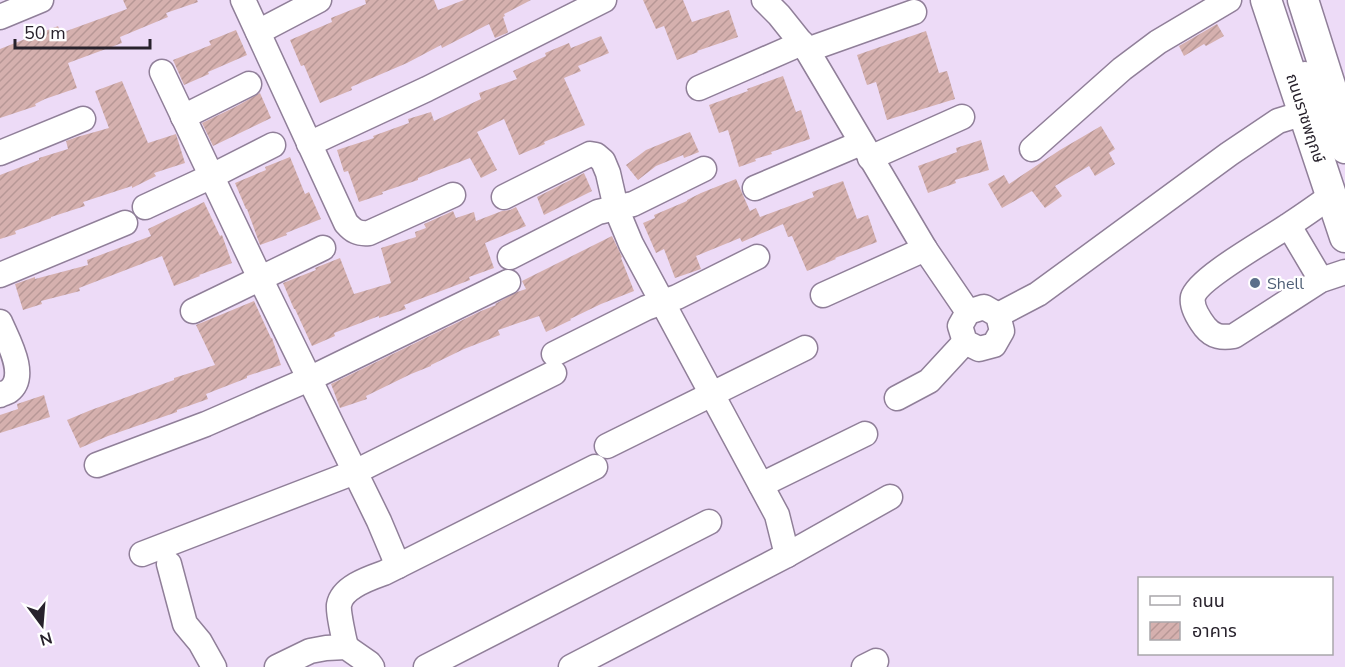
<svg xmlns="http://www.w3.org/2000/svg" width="1345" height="667" viewBox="0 0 1345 667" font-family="'Nunito Sans','Noto Sans Thai',sans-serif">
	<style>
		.building { fill: url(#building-hatch) }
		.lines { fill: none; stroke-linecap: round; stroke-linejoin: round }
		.minor-casing { stroke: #907f99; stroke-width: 27 }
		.major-casing { stroke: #907f99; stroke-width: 33 }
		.minor { stroke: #fff; stroke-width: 24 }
		.major { stroke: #fff; stroke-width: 30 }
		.service-dot { fill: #5c6f8a; stroke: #fff; stroke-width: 2 }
		.labels { text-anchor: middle; stroke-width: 4.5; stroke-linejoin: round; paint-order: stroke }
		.street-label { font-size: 16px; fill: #28222c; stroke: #fff }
		.service-label { font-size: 16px; fill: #4e5e75; stroke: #fff; text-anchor: start }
	</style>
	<defs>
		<pattern id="building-hatch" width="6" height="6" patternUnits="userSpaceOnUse" patternTransform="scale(1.5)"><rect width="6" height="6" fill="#d5b0ae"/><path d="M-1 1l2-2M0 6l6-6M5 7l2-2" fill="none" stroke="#b79796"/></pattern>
	</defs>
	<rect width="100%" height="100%" fill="#eddbf7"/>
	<g class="building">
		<polygon points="123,0 197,0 198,2 166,13 168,17 120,37 122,43 68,63 77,88 45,99 35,104 36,106 0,118 0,49 58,26 61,33 127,9"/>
		<polygon points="365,0 434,0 438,10 464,0 531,0 504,14 505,16 503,17 508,32 507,33 495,38 489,24 442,48 441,45 407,63 351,87 352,90 320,103 304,65 301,66 290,40 332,22 331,18 366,4"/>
		<polygon points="643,0 683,0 692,22 729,10 738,37 697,51 698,52 677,60 664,26 656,29"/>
		<polygon points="1217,24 1224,36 1206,46 1204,44 1184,56 1179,46"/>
		<polygon points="236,30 247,55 208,72 209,74 184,85 173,60 211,45 209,41"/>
		<polygon points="926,31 939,73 947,71 955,99 887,120 876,82 867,85 857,55"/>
		<polygon points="601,36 609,53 578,66 581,71 564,78 585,125 544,142 545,144 519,155 504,119 477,132 497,170 481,178 470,158 418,178 418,180 382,192 383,194 359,202 348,171 344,172 337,150 374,138 373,136 409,123 408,119 431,112 434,121 481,99 479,93 517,79 513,71 546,56 545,53 569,43 571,48"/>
		<polygon points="783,76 796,112 801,110 810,139 771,152 772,154 755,159 756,161 739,167 728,130 719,133 709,105 748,91 747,89"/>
		<polygon points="122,81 148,143 176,134 185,163 154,173 156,176 132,188 132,186 83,202 85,206 51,217 51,218 15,231 16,234 0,239 0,175 39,160 39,158 68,149 66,141 77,137 109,128 95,91"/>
		<polygon points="260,93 271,118 213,146 202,123 235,107"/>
		<polygon points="1101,126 1115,149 1109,153 1115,164 1095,176 1089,166 1055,186 1062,196 1045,208 1032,191 1002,208 988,184 1004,175 1009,184 1060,150"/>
		<polygon points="690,132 699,152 684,158 683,155 656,166 638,180 626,165 646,150"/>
		<polygon points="981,140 989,170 955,180 956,183 928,193 918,166 957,152 956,148"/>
		<polygon points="290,157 305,194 309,192 321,219 286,233 287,235 260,245 247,209 246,209 235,183 266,170 265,167"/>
		<polygon points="584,173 592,191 544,215 537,197"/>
		<polygon points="736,179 750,211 756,208 760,217 814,197 812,192 843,181 857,219 868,215 877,242 835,258 836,259 807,271 792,236 788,237 783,224 742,242 740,238 696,256 701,269 675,278 664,249 656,253 643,223 655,218 654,215 687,201 687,200 701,193"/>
		<polygon points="204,202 220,236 222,235 232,263 199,275 200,276 174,286 162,256 79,288 80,291 41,301 42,304 23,310 15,284 35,277 35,279 88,265 87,260 151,236 148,229"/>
		<polygon points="516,207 526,226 485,243 494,268 469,277 470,280 404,305 406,309 379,318 379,316 334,333 335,336 312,346 295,309 294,309 283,283 316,270 315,268 340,258 354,294 391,283 381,248 416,237 415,232 426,228 424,224 453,211 456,218 474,212 476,221 502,211 510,210"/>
		<polygon points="612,236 622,257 621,258 634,291 601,304 570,319 571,320 546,332 539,316 498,330 500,335 464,349 431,365 431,366 411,374 366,396 367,399 340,408 331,384 481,311 496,305 495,304 517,292 526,289 522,281"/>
		<polygon points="254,301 271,338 272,338 281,365 247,376 247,378 206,394 208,399 177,410 177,412 108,436 80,448 67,420 91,410 174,380 174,378 215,365 196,325"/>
		<polygon points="44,395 50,417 0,433 0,415 18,409 17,404"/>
	</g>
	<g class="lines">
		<defs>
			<g id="minor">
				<path d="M243,0L346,223C353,231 358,234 369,233L453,195"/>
				<polyline points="764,0 779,15 807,50 925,249 968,312"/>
				<polyline points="0,17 41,0"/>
				<polyline points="258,32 319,0"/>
				<polyline points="807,50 914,12"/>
				<polyline points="162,72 260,278 379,521 398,566"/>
				<polyline points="699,88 802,43"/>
				<polyline points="183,117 249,84"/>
				<polyline points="309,144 427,89 604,0"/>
				<polyline points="1032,149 1122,69 1158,42 1229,0"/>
				<polyline points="0,153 83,119"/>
				<polyline points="870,158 962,117"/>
				<polyline points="755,188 861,143"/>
				<path d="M1331,196C1317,206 1303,216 1289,225C1271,238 1198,278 1193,297C1191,307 1199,319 1205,327C1213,337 1222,338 1234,336L1321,280L1345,272"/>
				<polyline points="504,197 590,154 596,155 603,161 608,173 616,208 631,244 777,515 787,555"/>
				<polyline points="145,207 212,176 273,145"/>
				<polyline points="1289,226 1321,280"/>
				<polyline points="510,257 598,212 633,204 704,169"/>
				<polyline points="0,275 125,223"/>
				<polyline points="823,295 925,249"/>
				<polygon points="984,307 998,315 1002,331 994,345 979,349 965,342 960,326 968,312"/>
				<polyline points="193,311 323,248"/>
				<polyline points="998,315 1038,294 1229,154 1278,121 1304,113"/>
				<path d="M0,322C7,339 29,376 9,391C7,393 3,393 0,395"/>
				<polyline points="554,354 646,308 677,297 757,257"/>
				<polyline points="897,398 929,381 965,342"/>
				<polyline points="607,446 805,348"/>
				<polyline points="97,465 206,424 309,379 508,282"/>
				<polyline points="761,485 865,434"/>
				<polyline points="142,554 355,472 554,373"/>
				<polyline points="169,564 185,624 200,642 214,667"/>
				<path d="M346,647C344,639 338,612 339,605C342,587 370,578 384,573L595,467"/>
				<polyline points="277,667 310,651 326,648 346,647 369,663 372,667"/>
				<polyline points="426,667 709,522"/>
				<polyline points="571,667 787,555 890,497"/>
				<polyline points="864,667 876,661"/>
			</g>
			<g id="major">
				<polyline points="1266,0 1345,237"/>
				<polyline points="1303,0 1337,107"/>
				<polyline points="1305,77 1345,148"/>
			</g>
		</defs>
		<use href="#minor" class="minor-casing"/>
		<use href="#major" class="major-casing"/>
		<use href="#minor" class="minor"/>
		<use href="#major" class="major"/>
	</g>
	<circle class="service-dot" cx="1255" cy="283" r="6"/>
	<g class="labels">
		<g class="street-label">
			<text transform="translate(1306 118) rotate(72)" y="6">ถนนราชพฤกษ์</text>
		</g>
		<g class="service-label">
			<text x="1267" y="289">Shell</text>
		</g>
	</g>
	<rect x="1138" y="577" width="195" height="78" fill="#ffffff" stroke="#a9a7ab" stroke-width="1.5"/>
	<rect x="1150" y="596" width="30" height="9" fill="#ffffff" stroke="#a9a7ab" stroke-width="1.5"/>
	<text x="1192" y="607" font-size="18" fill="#28222c">ถนน</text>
	<rect x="1150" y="622" width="30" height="18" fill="url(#building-hatch)" stroke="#a9a7ab" stroke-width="1.5"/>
	<text x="1192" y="637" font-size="18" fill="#28222c">อาคาร</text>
	<g transform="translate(42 625) rotate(164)" stroke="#ffffff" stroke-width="4.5" paint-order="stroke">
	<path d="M0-4.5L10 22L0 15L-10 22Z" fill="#28222c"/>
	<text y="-9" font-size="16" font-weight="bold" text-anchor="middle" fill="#28222c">N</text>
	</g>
	<path d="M15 39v9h135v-9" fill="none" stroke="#28222c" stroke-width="3"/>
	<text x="24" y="39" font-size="18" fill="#28222c" stroke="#ffffff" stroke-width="4.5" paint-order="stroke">50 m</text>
</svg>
